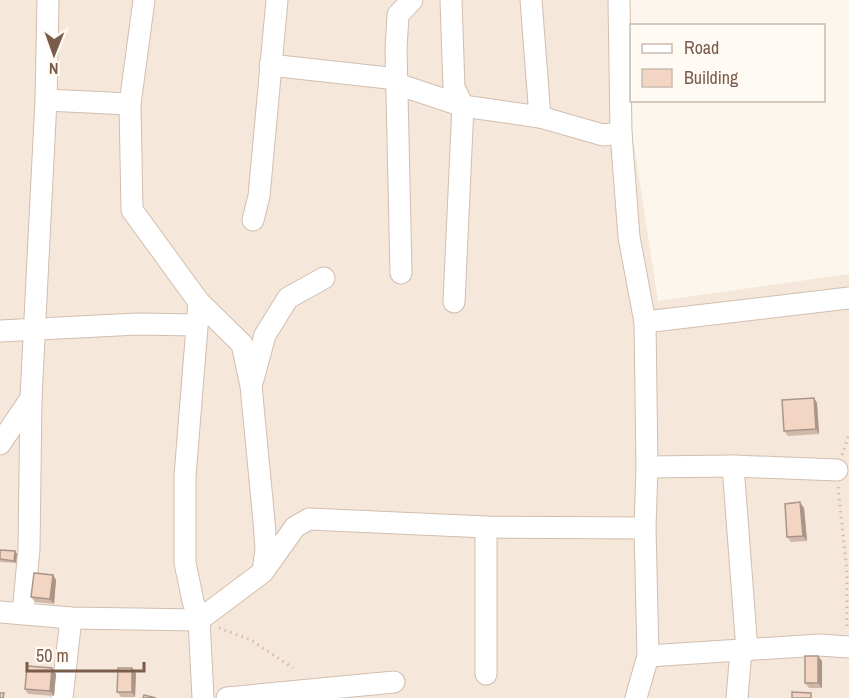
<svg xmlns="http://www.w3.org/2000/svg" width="849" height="698" viewBox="0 0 849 698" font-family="'Archivo Narrow',sans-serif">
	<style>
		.residential { fill: #f5e8da }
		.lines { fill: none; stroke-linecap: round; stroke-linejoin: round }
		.minor-casing { stroke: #d1beb0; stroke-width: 23 }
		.path { stroke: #d9b8a5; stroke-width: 3; stroke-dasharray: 1.5 4.5; stroke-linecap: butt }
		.minor { stroke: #fff; stroke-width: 21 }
		.wall { fill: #d1b7a8 }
		.shaded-wall { fill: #aa9588 }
		.building { fill: #f3d5c3; stroke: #aa9588; stroke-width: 1.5 }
	</style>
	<rect width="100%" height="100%" fill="#fdf6ec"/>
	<polygon class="residential" points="0,0 612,0 658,301 849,274 849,698 0,698"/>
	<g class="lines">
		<defs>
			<g id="minor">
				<polyline points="144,0 130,104 132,210 199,302 242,344 251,386 264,521 266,550 263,571"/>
				<polyline points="451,0 454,88 463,106 454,302"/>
				<polyline points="531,0 540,117"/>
				<polyline points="619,0 621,133 629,237 645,322 647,467 645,528 648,656 636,698"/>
				<polyline points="270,65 397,79"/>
				<polyline points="397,84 463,106 540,117 603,135 621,133"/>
				<polyline points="46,100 130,104"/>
				<polyline points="253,220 259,196 277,0"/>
				<polyline points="401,273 396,49 398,15 412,0"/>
				<polyline points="199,302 185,476 185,563 193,601 199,620 203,698"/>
				<polyline points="645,322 849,298"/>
				<polyline points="0,331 137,324 197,325"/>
				<polyline points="252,383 265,335 288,298 324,278"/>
				<polyline points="0,444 31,398"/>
				<polyline points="733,466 747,650"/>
				<polyline points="647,467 733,466 837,470"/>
				<polyline points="486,527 486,674"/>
				<polyline points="0,612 71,618 199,620 263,572 295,527 309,519 486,527 645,528"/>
				<polyline points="23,613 29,549 31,398 46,100 48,0"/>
				<polyline points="648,656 820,645 849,647"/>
				<polyline points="62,698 71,618"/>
				<polyline points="227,698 394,682"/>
				<polyline points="737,698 741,650"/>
			</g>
		</defs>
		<use href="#minor" class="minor-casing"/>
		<g class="path">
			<polyline points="842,455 849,435"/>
			<polyline points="838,487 847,572 847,630"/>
			<polyline points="219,628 251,640 293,668"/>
		</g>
		<use href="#minor" class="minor"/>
	</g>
	<g class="wall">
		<polygon points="814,398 817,403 819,434 788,436 784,431"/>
		<polygon points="804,508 807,541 791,542 787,537"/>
		<polygon points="0,550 15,551 17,554 16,563 0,562"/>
		<polygon points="53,575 56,580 54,604 35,602 31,597"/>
		<polygon points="822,661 822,688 809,688 805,683"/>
		<polygon points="52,668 56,674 54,696 28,694 25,689"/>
		<polygon points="136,673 135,697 121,697 117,692"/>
	</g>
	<g class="shaded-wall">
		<polygon points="814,398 817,403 819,434 816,429"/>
		<polygon points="800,502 804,508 807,541 803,536"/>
		<polygon points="15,551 17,554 16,563 14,561"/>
		<polygon points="53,575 56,580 54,604 50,599"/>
		<polygon points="818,656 822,661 822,688 818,683"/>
		<polygon points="52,668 56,674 54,696 50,691"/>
		<polygon points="132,668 136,673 135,697 132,692"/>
	</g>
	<g class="building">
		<polygon points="814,398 816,429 784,431 782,400"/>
		<polygon points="800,502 803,536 787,537 785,504"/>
		<polygon points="0,550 15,551 14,561 0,559"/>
		<polygon points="34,573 53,575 50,599 31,597"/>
		<rect x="805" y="656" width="13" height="27"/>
		<polygon points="27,666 52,668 50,691 25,689"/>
		<polygon points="118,668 132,668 132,692 117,692"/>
		<polygon points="792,692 811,693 811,698 792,698"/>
		<polygon points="0,693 4,693 3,698 0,698"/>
		<polygon points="144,695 156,698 143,698"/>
	</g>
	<rect x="630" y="24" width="195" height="78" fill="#fffaf3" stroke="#cabbb1" stroke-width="1.5"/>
	<rect x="642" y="44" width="30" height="9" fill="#ffffff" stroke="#cabbb1" stroke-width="1.5"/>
	<text x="684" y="54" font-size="18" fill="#7a5c4d">Road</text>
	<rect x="642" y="69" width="30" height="18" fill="#f3d5c3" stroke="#cabbb1" stroke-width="1.5"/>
	<text x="684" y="84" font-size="18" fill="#7a5c4d">Building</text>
	<g transform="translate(54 54) rotate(181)" stroke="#fffaf3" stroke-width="4.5" paint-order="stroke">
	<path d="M0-4.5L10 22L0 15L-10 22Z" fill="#7a5c4d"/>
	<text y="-9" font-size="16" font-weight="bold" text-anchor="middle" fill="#7a5c4d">N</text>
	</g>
	<path d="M27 662v9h117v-9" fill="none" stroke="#7a5c4d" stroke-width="3"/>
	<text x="36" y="662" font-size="18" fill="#7a5c4d" stroke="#fffaf3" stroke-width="4.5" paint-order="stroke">50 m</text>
</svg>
